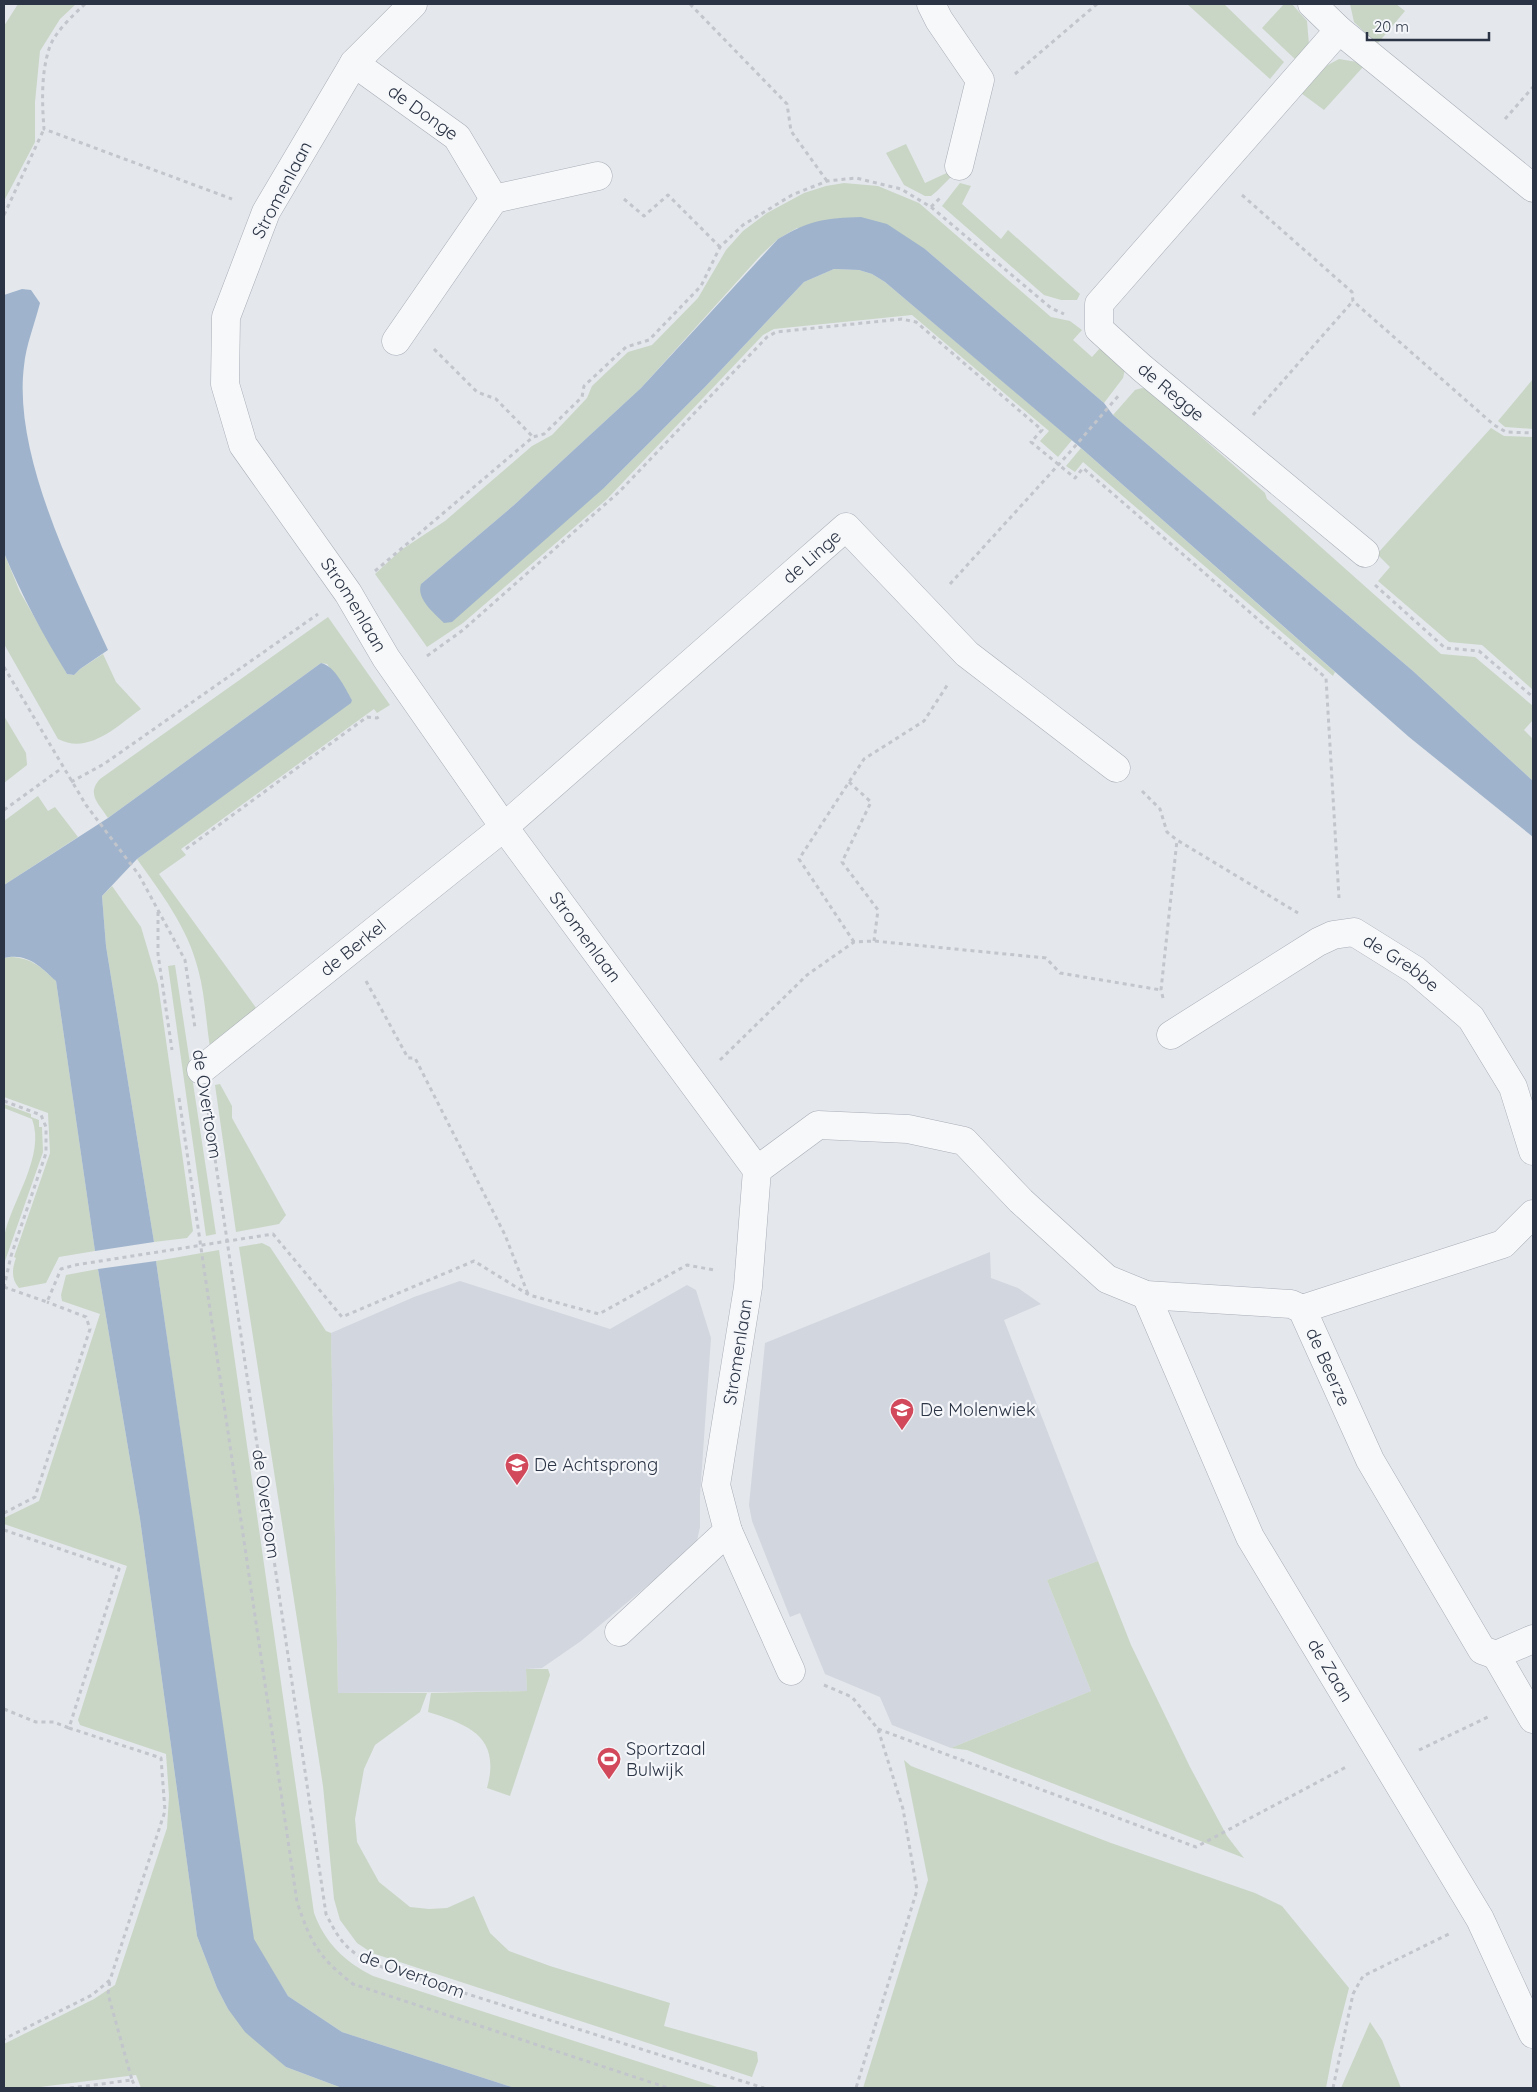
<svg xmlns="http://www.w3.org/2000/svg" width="1537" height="2092" viewBox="0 0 1537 2092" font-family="Quicksand,sans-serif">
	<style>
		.built { fill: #d2d6de }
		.green { fill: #c9d6c5 }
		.water { fill: #9fb4cc }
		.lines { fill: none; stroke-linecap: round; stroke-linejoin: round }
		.street-casing { stroke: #a9aeb7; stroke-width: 29 }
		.path { stroke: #c2c5cb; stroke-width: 3; stroke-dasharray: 4 4; stroke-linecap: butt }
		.street { stroke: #f7f8fa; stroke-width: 28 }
		.labels { text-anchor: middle; stroke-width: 4.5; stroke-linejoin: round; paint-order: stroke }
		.street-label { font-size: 18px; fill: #2b3445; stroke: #f4f6f9 }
		.poi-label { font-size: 18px; fill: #2b3445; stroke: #f4f6f9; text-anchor: start }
	</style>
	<rect width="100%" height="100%" fill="#e4e7ec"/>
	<g class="built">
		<polygon points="990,1252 991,1278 1018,1288 1041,1304 1004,1320 1098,1561 1047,1580 1091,1691 951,1748 892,1725 880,1697 825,1674 800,1613 790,1617 752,1521 749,1505 765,1343"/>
		<polygon points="460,1281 610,1329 687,1285 696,1290 711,1338 700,1495 700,1527 696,1545 581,1641 542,1668 526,1669 527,1691 338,1693 331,1333 414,1297"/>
	</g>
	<g class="green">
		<polygon points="18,4 76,4 60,19 40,51 35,102 35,142 4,201 4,26"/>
		<polygon points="1187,4 1224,4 1284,62 1270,79"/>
		<polygon points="1284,4 1292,4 1307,21 1309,45 1296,60 1262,28"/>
		<polygon points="1350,4 1396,4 1405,11 1378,43 1376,43 1354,22"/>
		<polygon points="1339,59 1357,62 1363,67 1324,110 1301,93 1326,66"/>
		<polygon points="906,144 925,183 951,171 954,174 937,191 931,196 925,196 904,185 886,153"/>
		<polygon points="844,183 878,186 919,203 1051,317 1070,321 1082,330 1073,340 1092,357 1101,347 1125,369 1123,378 1104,403 925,249 797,228 778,239 761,255 641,388 514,505 421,584 605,487 705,387 804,282 834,269 859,270 872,274 885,282 1072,440 1058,457 1040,441 1049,431 912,315 774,329 763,335 607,499 463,623 427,647 375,574 401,550 445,521 532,446 552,435 587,398 592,386 628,352 652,345 698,298 726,250 743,231 767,213 804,193 826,186"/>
		<polygon points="960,183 971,186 962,204 1001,239 1008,230 1080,294 1077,300 1061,300 1044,295 942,206"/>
		<polygon points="1533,379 1533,429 1505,427 1498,421"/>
		<polygon points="1142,388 1147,389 1265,493 1267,499 1441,654 1475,657 1533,706 1533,720 1524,730 1533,739 1533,781 1413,671 1113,415 1135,390"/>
		<polygon points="1491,428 1504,436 1533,437 1533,690 1482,645 1449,642 1378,581 1390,567 1377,554"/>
		<polygon points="1081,448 1335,672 1333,676 1083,462 1075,472 1066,466"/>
		<path d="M4,553L20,592L67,674L74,675L80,669L103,654L116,682L141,709C117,726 89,755 58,739L4,644Z"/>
		<path d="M328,617L390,705L377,713L374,709L181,849L186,855L159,874L259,1012L210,1048C206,1022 205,994 198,969C188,928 161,893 137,859L352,700L327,664L321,663L108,818C99,804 86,794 100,779Z"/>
		<polygon points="4,716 26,753 27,765 4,783"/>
		<polygon points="38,796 48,811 55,807 78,837 4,885 4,821"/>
		<polygon points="112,886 141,927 158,984 193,1231 187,1238 154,1242 106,946 102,896"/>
		<path d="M11,957C32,958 41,967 56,981L95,1251L59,1257L46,1283L19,1288C11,1279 12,1269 16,1258L14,1257L50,1153L48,1113L4,1097V958Z"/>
		<polygon points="175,965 216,1234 206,1236 168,966"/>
		<polygon points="220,1084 232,1106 232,1118 286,1215 279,1224 236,1232 215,1085"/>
		<path d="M4,1104L31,1114V1117L39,1120V1127H42L43,1152L4,1264C4,1256 2,1245 4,1237C11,1201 46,1156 32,1119L4,1108Z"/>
		<polygon points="262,1243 270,1247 326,1331 331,1333 338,1693 427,1693 420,1712 375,1745 364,1769 355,1819 357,1842 379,1882 410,1907 429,1909 447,1908 474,1896 490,1933 509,1951 550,1966 670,2003 664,2026 757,2052 758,2061 752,2077 372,1953 357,1943 340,1920 334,1899 323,1786 239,1247"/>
		<path d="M219,1250L314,1913C325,1943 345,1962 373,1976L720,2088H515L342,2032L288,1996L253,1939L156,1261Z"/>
		<polygon points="98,1269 140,1519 197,1936 217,1988 228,2009 286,2067 342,2088 141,2088 136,2075 32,2088 4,2088 4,2044 94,1999 115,1985 167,1828 169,1796 166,1754 80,1725 78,1720 127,1566 4,1524 4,1518 39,1501 100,1314 62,1301 61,1295 66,1275"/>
		<polygon points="1098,1561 1131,1645 1190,1767 1227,1836 1244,1858 967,1750 951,1748 1091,1691 1047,1580"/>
		<path d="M526,1669H548L550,1675L510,1796L487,1788C501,1737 470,1725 428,1712L431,1693L527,1691Z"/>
		<polygon points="904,1760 911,1766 1111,1843 1255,1893 1282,1906 1349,1988 1333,2051 1326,2088 863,2088 928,1880"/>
		<polygon points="1370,2022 1382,2040 1401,2088 1341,2088"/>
	</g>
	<g class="water">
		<path d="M861,217L887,224L925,249L1104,403L1113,415L1413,671L1533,781V837L1409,737L1081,448L885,282L872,274L859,270L834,269L804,282L705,387L605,487L452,622L444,623C434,613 416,599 421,584L514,505L641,388L778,239C809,220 826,218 861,217Z"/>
		<path d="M22,289L31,290L40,303C35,323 26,345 24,366C13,454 72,571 108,650L80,669L74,675L67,674C43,635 22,596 4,553V295Z"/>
		<path d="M321,663C335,666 345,688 352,700L351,703L137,859L102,896L106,946L154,1242L95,1251L56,981C41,967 27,952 4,958V885L108,818Z"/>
		<polygon points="156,1261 254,1939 288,1996 342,2032 515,2088 342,2088 286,2067 245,2032 228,2009 217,1988 197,1936 140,1519 98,1269"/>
	</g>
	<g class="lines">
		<defs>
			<g id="street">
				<path id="s1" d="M413,4L354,63L266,212L226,317L225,384L243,445L348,593L386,658L504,827L757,1170L748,1287L716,1485L728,1531L619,1632"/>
				<polyline points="931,4 939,20 980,80 959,166"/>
				<polyline points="1312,4 1339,30"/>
				<path id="s2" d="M354,63L457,137L494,199L396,341"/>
				<polyline points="494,199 598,176"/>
				<polyline points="1365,553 1142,368 1099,329 1099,304 1339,30 1533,188"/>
				<path id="s3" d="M1171,1035L1318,942L1333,935L1354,932L1415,970L1471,1018L1513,1087L1533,1151"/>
				<path id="s4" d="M201,1070L504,827L846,527L967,654L1116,768"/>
				<path id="s5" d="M757,1170L818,1125L908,1129L964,1141L1021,1201L1107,1279L1146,1295L1291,1304L1302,1309L1370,1460L1482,1650L1496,1655L1533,1639"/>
				<path id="s6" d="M1146,1295L1250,1537L1480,1919L1533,2034"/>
				<polyline points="1302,1309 1503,1244 1533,1214"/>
				<polyline points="728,1531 791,1671"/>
				<polyline points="1496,1655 1533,1719"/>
			</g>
		</defs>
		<use href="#street" class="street-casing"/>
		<g class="path">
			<path d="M85,4C74,14 53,34 49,49C41,74 42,103 44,129L232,199"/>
			<polyline points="690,4 787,104 791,131 827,181"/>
			<polyline points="1015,74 1097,4"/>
			<polyline points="1505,119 1533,87"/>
			<polyline points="1242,195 1352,292 1353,301 1494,425 1506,432 1533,433"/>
			<polyline points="624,199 644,216 668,195 720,247"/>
			<polyline points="931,207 941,197"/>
			<polyline points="4,215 44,129"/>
			<polyline points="434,349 477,392 496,399 533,437"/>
			<polyline points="1253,415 1353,301"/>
			<polyline points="375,571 533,437 544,434 582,397 584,386 626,347 649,340 701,286 720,247 743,225 792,195 827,181 856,178 901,189 931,207 1051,308 1064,314"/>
			<polyline points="950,584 1070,452 1119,395"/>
			<polyline points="1375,585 1445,648 1479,651 1533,697"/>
			<polyline points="427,656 463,630 619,492 767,337 776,332 902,319 916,322 1042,430 1031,442 1075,478 1083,468 1326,678 1339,898"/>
			<polyline points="4,667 86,805 139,875 185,960 195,1028"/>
			<polyline points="71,782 104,764 318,614"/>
			<polyline points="849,782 871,802 842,862 878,910 874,941"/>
			<polyline points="1142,791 1160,809 1167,832 1177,840 1298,913"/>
			<polyline points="4,810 62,768"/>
			<polyline points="186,849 367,717 377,718 382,715"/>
			<polyline points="158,912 158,954 172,1050"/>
			<polyline points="854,942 799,859 864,759 924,721 948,684"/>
			<polyline points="366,981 408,1058 415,1058 505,1235 528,1294"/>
			<polyline points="1163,998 1161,990 1177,840"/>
			<polyline points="720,1060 807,975 854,942 874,941 1046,958 1060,973 1161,990"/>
			<path d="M179,1098L297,1902C311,1943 318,1957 353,1984L668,2088"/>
			<polyline points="4,1101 41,1115 46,1127 46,1153 11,1256 4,1287"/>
			<path d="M207,1104L326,1914C341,1944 349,1953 379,1966L764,2088"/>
			<polyline points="4,1287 47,1302 61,1269 75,1265 273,1234 342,1317 474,1261 529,1295 599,1314 687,1265 714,1270"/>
			<polyline points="4,1513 35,1497 90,1329 86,1317 47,1302"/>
			<polyline points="4,1530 119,1569 69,1728 161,1758 165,1811 110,1980 92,1995 4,2039"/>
			<polyline points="824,1685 852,1697 878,1729 903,1809 917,1890 856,2088"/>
			<polyline points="4,1709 36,1722 54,1722 69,1728"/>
			<polyline points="878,1729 1196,1847 1348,1766"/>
			<polyline points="1419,1750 1490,1716"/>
			<polyline points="132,2080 136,2088"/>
			<polyline points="70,2088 132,2080 108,1994 110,1980"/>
			<polyline points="1333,2088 1353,1994 1363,1976 1449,1934"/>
		</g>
		<use href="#street" class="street"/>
	</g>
	<defs>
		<symbol id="school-pin" viewBox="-11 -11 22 30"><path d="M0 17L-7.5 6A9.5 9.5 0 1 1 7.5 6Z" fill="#d1495b" stroke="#f4f6f9"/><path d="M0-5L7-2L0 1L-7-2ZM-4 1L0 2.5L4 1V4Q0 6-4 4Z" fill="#fff"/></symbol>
		<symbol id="stadium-pin" viewBox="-11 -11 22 30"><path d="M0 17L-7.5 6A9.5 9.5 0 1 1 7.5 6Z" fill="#d1495b" stroke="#f4f6f9"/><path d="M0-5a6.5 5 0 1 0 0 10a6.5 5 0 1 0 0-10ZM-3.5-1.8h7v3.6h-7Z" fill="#fff"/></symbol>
	</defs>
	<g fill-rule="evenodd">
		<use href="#school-pin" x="888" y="1396" width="28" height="38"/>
		<use href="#school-pin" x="503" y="1451" width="28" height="38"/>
		<use href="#stadium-pin" x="595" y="1745" width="28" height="38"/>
	</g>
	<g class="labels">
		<g class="street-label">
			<text dy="6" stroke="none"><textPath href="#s2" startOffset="85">de Donge</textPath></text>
			<text transform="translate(282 190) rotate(-62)" y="6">Stromenlaan</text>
			<text transform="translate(1171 392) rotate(40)" y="6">de Regge</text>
			<text dy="6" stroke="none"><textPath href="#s4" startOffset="798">de Linge</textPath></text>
			<text dy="6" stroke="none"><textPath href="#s1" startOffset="694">Stromenlaan</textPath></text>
			<text dy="6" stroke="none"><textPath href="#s1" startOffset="1099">Stromenlaan</textPath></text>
			<text dy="6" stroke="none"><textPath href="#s4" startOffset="195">de Berkel</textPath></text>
			<text dy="6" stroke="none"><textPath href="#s3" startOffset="268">de Grebbe</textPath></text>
			<text transform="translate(207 1104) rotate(81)" y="6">de Overtoom</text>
			<text transform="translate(738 1352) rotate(-81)" y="6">Stromenlaan</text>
			<text dy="6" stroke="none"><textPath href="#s5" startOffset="685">de Beerze</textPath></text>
			<text transform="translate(266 1504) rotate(82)" y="6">de Overtoom</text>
			<text dy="6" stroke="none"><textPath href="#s6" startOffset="419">de Zaan</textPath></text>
			<text transform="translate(412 1974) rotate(20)" y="6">de Overtoom</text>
		</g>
		<g class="poi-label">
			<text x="920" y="1416">De Molenwiek</text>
			<text x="534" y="1471">De Achtsprong</text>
			<text x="626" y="1755">Sportzaal<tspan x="626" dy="21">Bulwijk</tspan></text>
		</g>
	</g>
	<rect width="1537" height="2092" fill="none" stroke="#2b3445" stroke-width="10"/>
	<path d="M1367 32v8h122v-8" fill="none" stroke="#2b3445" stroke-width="2.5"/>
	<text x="1374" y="32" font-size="15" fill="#2b3445" stroke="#f4f6f9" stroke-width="4" paint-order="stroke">20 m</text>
</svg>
